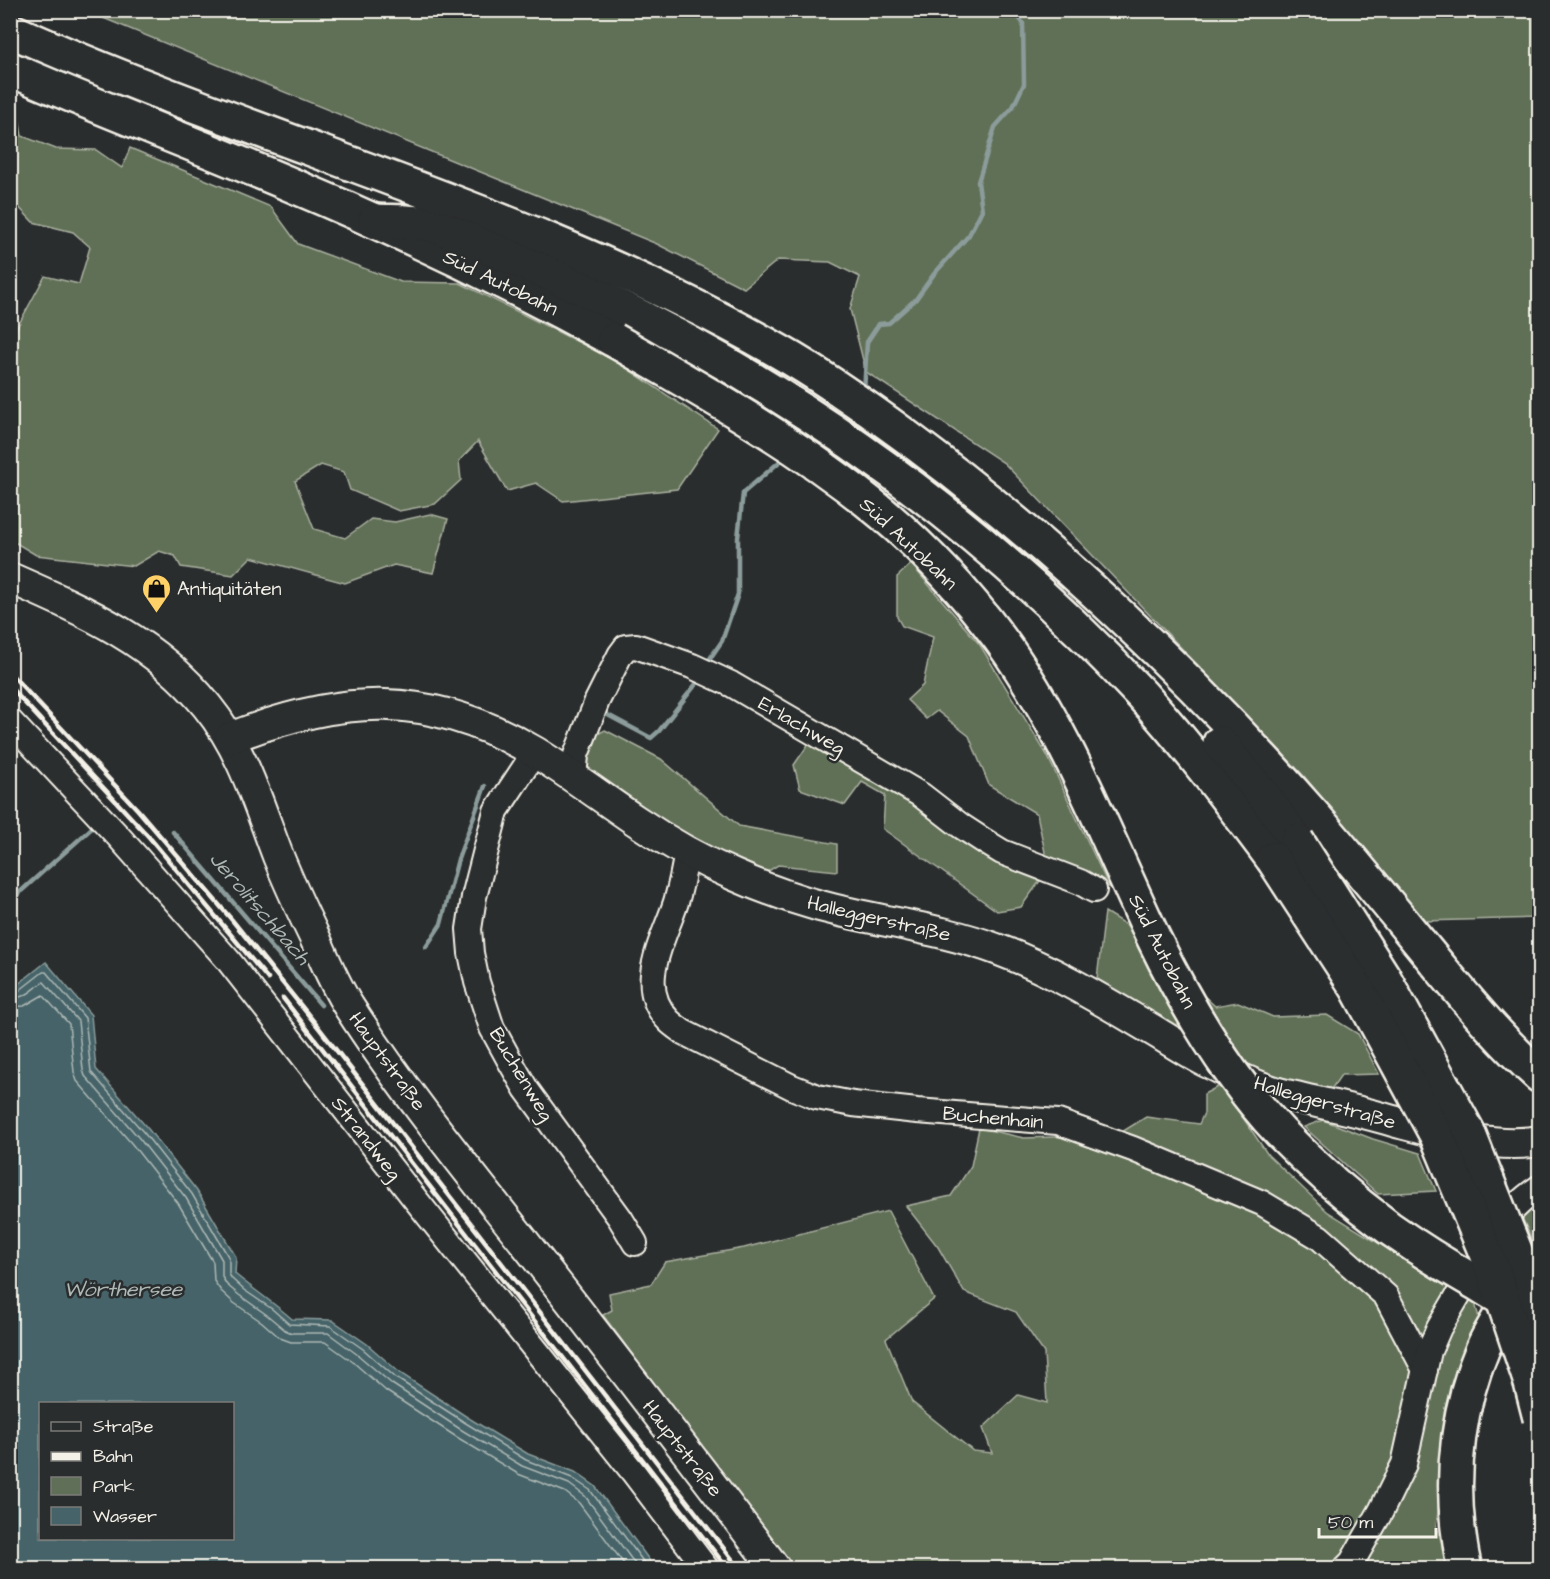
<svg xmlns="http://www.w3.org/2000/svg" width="1550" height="1579" viewBox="0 0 1550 1579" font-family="'Architects Daughter',sans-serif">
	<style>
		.green { fill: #606f57; stroke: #aab0a0; stroke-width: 1.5 }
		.water { fill: #456368; stroke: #8b9c9b; stroke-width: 1.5; fill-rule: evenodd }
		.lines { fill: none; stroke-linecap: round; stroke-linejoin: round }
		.shore { stroke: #aeb8b5; stroke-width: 1.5 }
		.stream { stroke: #8b9c9b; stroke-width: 4.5 }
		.minor-casing { stroke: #f4f1e8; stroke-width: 28 }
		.major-casing { stroke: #f4f1e8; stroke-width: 34 }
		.highway-casing { stroke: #f4f1e8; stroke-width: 38 }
		.minor { stroke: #2a2d2e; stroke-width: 24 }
		.major { stroke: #2a2d2e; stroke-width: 30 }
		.highway { stroke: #2a2d2e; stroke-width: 33 }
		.rail { stroke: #f4f1e8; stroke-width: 4.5 }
		.highway-bridge-casing { stroke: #f4f1e8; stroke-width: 38; stroke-linecap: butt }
		.highway-bridge { stroke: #2a2d2e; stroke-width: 33 }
		.labels { text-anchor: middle; stroke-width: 5; stroke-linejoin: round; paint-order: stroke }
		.street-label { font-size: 20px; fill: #f4f1e8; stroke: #2a2d2e }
		.poi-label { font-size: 20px; fill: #f4f1e8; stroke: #2a2d2e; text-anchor: start }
		.water-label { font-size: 21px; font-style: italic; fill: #aeb8b5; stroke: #2a2d2e }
	</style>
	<rect width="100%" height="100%" fill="#2a2d2e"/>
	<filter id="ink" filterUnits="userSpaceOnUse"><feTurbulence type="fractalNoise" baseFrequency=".0167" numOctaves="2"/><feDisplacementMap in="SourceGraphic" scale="12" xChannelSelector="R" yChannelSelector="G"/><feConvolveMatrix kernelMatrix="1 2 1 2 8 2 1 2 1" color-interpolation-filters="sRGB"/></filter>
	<g filter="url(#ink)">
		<g class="green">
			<polygon points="86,11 1539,11 1539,918 1422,921 1303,775 1004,463 866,372 850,309 860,277 830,262 778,260 744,288 657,244"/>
			<polygon points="11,104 17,106 22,136 56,149 96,150 122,168 130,148 271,207 298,244 401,282 460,283 614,360 718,429 677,489 563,501 536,483 507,491 478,441 459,461 461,480 435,504 399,511 350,490 344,472 321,465 295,481 314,529 345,538 371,519 395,522 430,514 448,519 433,573 394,565 345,583 251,557 233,575 181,567 175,556 159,551 134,566 36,555 11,540 11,309 15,331 45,276 79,284 90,247 73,232 33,222 11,199"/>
			<polygon points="911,564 980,645 1047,755 1109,887 1047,862 1037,814 989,785 969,736 937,711 926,719 907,700 923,685 933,637 902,626 897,617 897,577"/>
			<polygon points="605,730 661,759 739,826 837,844 837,871 778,865 762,875 704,851 599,784 587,765 590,738"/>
			<polygon points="812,739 1045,874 1021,907 997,911 883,829 885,795 862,782 845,805 800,789 794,765"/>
			<polygon points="1105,912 1128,926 1215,1006 1238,1002 1273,1017 1327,1015 1358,1034 1379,1074 1341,1075 1325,1098 1193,1045 1097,979"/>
			<polygon points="1221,1085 1268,1155 1328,1212 1475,1303 1482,1329 1460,1371 1436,1525 1450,1568 791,1568 603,1315 612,1310 609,1293 651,1284 665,1262 744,1248 888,1211 934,1299 886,1339 912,1402 973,1451 992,1453 983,1428 1018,1395 1047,1403 1044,1353 1016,1312 964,1292 938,1247 906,1206 951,1196 971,1166 979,1128 1024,1138 1117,1135 1146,1117 1199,1124 1204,1113 1204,1094"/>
			<polygon points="1323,1120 1373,1139 1420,1153 1436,1191 1378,1194 1304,1127"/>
			<polygon points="1539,1193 1539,1245 1536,1249 1519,1211"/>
		</g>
		<path class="water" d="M46,962L91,1015L96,1069L149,1130L197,1191L236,1257L235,1274C254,1290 274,1303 292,1319L332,1320L367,1344L400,1373L467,1417L528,1454L575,1472L595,1486L655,1568H11V979L17,985ZM40,1404H232V1538H40Z"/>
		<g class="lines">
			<g class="shore">
				<polyline points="10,988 14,991 20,990 43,972 46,972 85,1018 91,1072 145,1134 192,1194 229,1258 229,1274 232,1279 244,1290 272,1309 289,1324 330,1326 363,1349 396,1378 464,1422 526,1460 572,1478 590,1490 648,1568"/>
				<path d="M10,997C24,1000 32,990 42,983L44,982L78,1021L83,1070L85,1076L139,1138L186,1198L222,1260V1277L227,1285L239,1295L267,1315L285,1330L292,1333H328L358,1355L392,1384L460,1429L522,1466L569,1484L585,1496L638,1568"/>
				<polyline points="10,1007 24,1006 43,995 69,1024 74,1072 77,1081 132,1144 178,1203 213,1262 214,1281 221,1291 234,1303 262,1322 280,1338 291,1342 325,1342 353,1362 386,1391 455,1436 518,1474 565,1492 579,1503 627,1568"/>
			</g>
			<g class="stream">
				<polyline points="864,392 867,342 879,324 889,323 916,299 934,274 969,235 982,210 978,182 995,127 1013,107 1024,84 1023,23 1013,10"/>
				<polyline points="709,660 722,641 738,594 738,538 743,493 785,457"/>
				<polyline points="604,713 651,738 659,731 700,679"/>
				<polyline points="173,832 321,1005"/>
				<polyline points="10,901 93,827"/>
				<polyline points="426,947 441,924 458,859 485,786"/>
			</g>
			<defs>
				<g id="minor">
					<polyline points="10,721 118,836 228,960 412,1195 634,1473 706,1568"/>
					<polyline points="535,752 496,811 474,897 469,929 471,953 477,982 492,1028 510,1061 526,1089 620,1218 635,1243"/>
					<polyline points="574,778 576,755 597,701 620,655 626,647 636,646 692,666 731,684 921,795 961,826 984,841 1002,852 1080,882 1094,890"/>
					<path d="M687,852C684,868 681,886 676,902C664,940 634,986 669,1021C673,1025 679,1029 683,1032L792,1087L817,1097L853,1104L917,1111L1058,1122L1133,1149L1262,1203L1319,1237L1386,1296L1425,1370"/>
					<path d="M1495,1233C1506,1214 1522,1199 1540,1187"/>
					<polyline points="1346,1568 1352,1562 1381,1511 1404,1464 1429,1351 1439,1328 1476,1265"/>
				</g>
				<g id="major">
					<path d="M10,578C85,611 155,641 207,706C243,750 258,804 278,856C289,883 302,911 315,938C325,961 335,985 349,1007C403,1091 467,1169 529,1248C612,1354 694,1461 775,1568"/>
					<path d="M230,738C342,694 429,689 535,752C569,773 601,797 635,820C666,841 699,860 734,875C761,887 791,898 820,906C880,922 941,928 999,950C1055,971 1105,1002 1156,1032C1174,1043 1192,1055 1211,1064C1230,1073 1250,1084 1269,1090C1280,1094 1292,1096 1304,1099C1334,1106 1364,1112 1393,1121C1439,1133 1493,1149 1540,1141"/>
				</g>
				<g id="highway">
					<path d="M10,30C264,144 538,213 780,352C824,377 866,407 907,437C1054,546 1195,680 1316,818C1359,868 1401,920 1443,971C1473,1007 1504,1044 1540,1076"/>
					<path d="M10,69C102,109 195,144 287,183C399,230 508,282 614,340"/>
					<path d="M375,221C391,222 417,221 431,225C447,229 463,238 479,244C519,260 559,278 598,296C805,395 985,527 1142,695C1189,747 1231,803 1273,859"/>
					<polyline points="1220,743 1264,796 1297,841"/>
					<path d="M1465,1568C1461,1555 1460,1542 1458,1528C1451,1467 1459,1404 1483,1348C1487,1338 1493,1329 1498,1320C1510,1298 1523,1278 1540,1259"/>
				</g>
			</defs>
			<use href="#minor" class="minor-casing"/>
			<use href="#major" class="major-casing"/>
			<use href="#highway" class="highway-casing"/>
			<use href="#minor" class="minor"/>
			<use href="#major" class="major"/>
			<use href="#highway" class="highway"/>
			<g class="rail">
				<polyline points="10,673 138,810 232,920 319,1028 739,1568"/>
				<polyline points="10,687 149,837 268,979"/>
				<polyline points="283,998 727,1568"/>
			</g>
			<defs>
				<g id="highway-bridge">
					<path d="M614,340C706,393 800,445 882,513C926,550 966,593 1000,639C1067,731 1107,840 1155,941C1188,1009 1228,1077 1280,1132C1314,1167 1350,1199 1389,1228C1416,1247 1443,1264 1471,1280C1485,1288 1499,1298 1513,1304C1521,1308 1531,1310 1540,1313"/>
					<polyline points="1297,841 1383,976 1468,1132 1531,1291 1540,1317"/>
					<polyline points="1273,859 1357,988 1437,1136 1493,1270 1531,1383 1540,1418"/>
				</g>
			</defs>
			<use href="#highway-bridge" class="highway-bridge-casing"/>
			<use href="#highway-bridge" class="highway-bridge"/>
		</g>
	</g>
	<defs>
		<symbol id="shop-pin" viewBox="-11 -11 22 30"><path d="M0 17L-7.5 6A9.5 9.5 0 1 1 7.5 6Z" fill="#ffd166" stroke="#2a2d2e"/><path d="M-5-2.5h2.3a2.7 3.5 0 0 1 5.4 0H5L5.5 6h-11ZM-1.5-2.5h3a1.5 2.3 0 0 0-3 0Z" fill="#111"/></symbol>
	</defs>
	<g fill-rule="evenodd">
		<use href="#shop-pin" x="140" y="572" width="33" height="45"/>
	</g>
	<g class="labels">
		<g class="street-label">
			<text transform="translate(501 282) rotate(26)" y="7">Süd Autobahn</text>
			<text transform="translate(909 543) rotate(43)" y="7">Süd Autobahn</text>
			<text transform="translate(802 725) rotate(30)" y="7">Erlachweg</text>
			<text transform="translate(879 918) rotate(13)" y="7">Halleggerstraße</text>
			<text transform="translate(1163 951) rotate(63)" y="7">Süd Autobahn</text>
			<text transform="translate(388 1061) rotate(54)" y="7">Hauptstraße</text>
			<text transform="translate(522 1074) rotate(59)" y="7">Buchenweg</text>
			<text transform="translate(1325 1102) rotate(16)" y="7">Halleggerstraße</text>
			<text transform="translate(993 1117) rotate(5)" y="7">Buchenhain</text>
			<text transform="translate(367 1138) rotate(52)" y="7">Strandweg</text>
			<text transform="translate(683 1448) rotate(52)" y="7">Hauptstraße</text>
		</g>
		<g class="poi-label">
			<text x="177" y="595">Antiquitäten</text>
		</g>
		<g class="water-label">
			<text transform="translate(260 908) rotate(49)" y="7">Jerolitschbach</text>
			<text x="123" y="1296">Wörthersee</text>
		</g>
	</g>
	<rect width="1550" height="1579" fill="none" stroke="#2a2d2e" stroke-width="36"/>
	<rect x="18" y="18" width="1514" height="1543" fill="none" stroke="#f4f1e8" stroke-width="2" filter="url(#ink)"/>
	<rect x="39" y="1402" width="195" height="138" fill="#2a2d2e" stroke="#7b7b78" stroke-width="1.5"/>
	<rect x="51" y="1422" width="30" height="9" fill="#2a2d2e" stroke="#7b7b78" stroke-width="1.5"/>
	<text x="93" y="1432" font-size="18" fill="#f4f1e8">Straße</text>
	<rect x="51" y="1452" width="30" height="9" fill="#f4f1e8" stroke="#7b7b78" stroke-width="1.5"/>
	<text x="93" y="1462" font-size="18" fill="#f4f1e8">Bahn</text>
	<rect x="51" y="1477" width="30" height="18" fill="#606f57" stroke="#7b7b78" stroke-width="1.5"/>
	<text x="93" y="1492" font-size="18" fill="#f4f1e8">Park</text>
	<rect x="51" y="1507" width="30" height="18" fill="#456368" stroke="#7b7b78" stroke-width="1.5"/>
	<text x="93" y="1522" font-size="18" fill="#f4f1e8">Wasser</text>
	<path d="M1319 1528v9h117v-9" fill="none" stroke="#f4f1e8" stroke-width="3"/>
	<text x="1328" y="1528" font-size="18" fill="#f4f1e8" stroke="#2a2d2e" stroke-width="4.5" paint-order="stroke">50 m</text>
</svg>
